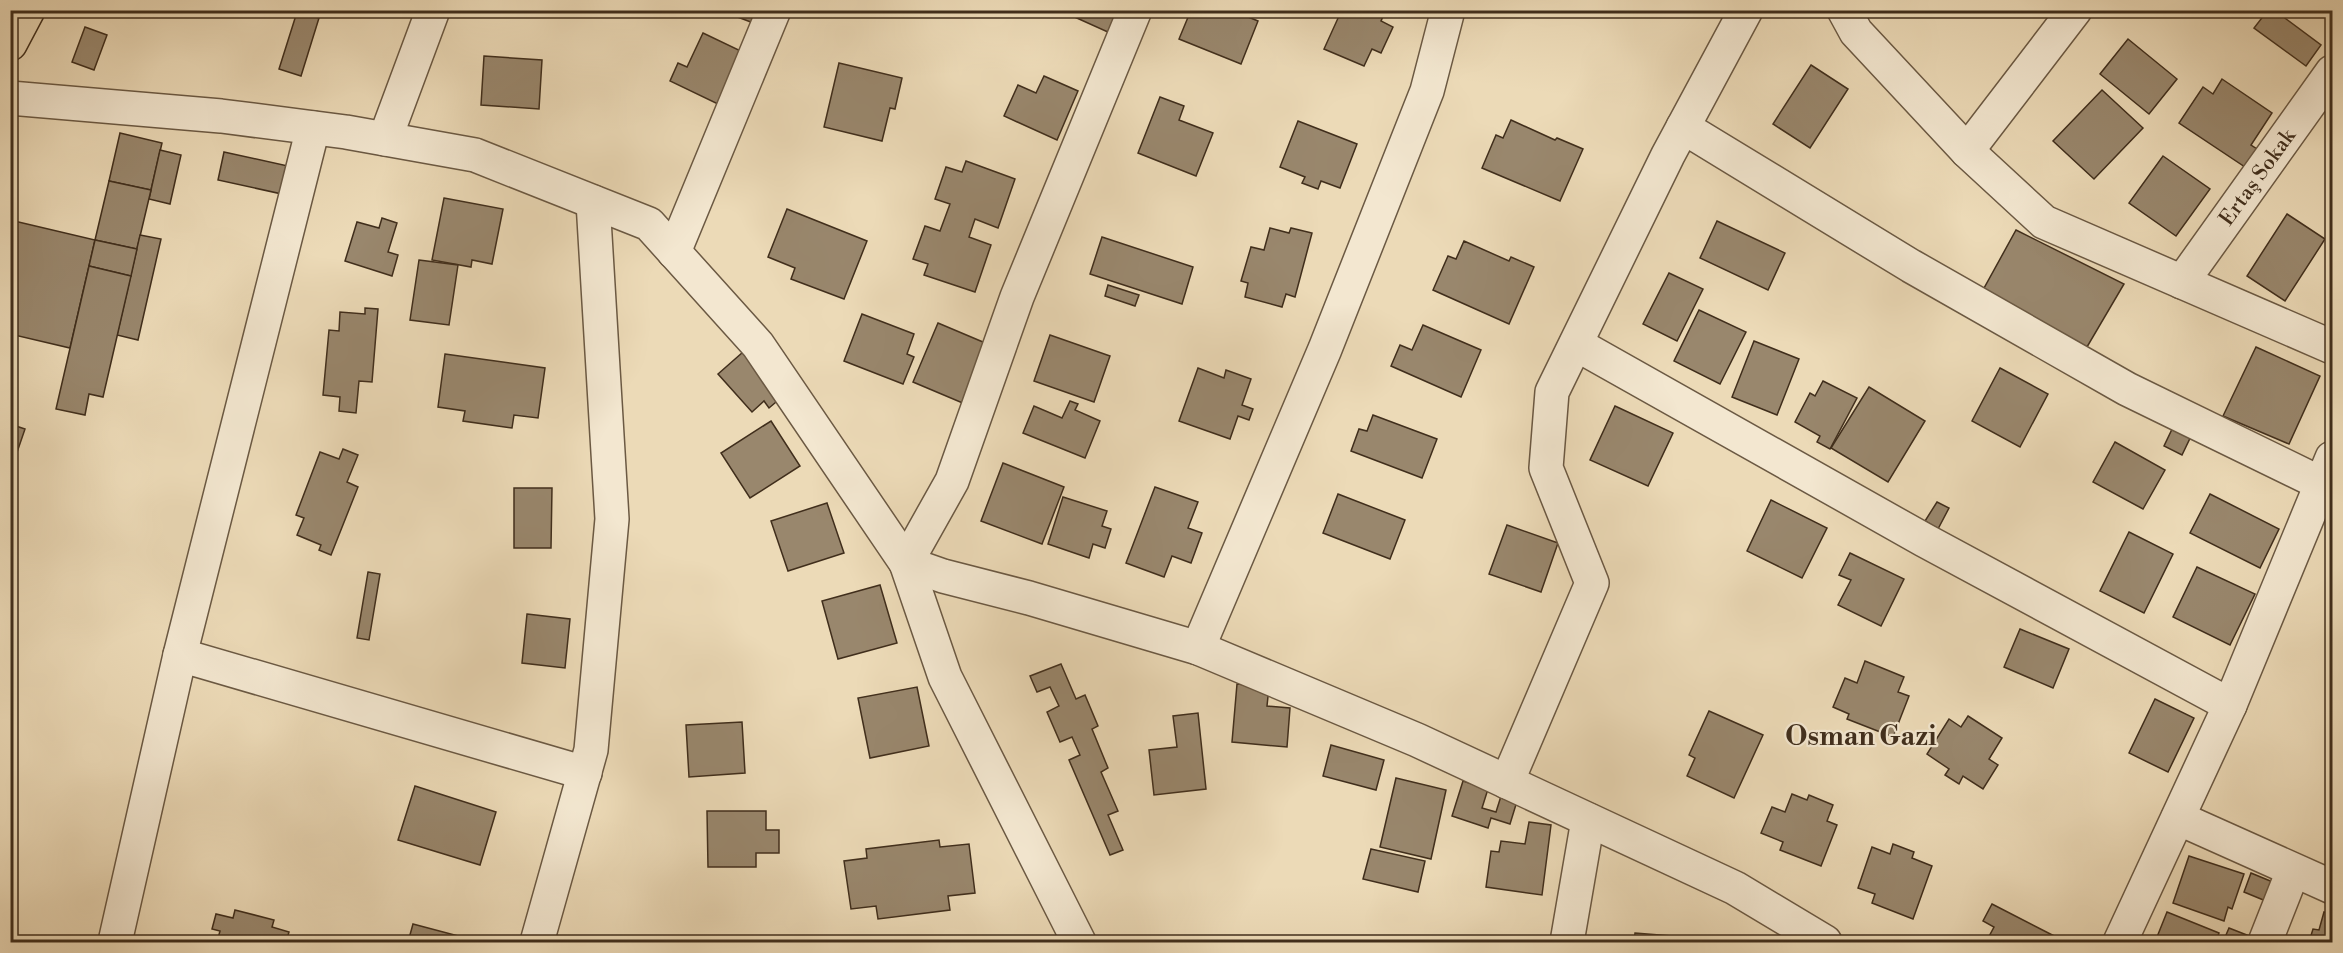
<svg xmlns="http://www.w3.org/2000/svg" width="2343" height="953" viewBox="0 0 2343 953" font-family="'Libre Bodoni',serif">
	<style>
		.building { fill: #99876d; stroke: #402e1c; stroke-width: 1.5 }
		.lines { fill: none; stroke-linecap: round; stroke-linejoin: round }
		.minor-casing { stroke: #6b5943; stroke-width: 36 }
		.major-casing { stroke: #402e1c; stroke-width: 36 }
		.minor { stroke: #f3e7d0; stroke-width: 33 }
		.major { stroke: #ecdab7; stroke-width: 33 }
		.labels { text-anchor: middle; stroke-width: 4.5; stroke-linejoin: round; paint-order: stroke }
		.street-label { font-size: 21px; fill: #402e1c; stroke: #f3e7d0 }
		.district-label { font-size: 27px; font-weight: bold; fill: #402e1c; stroke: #f3e7d0 }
	</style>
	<rect width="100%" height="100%" fill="#ecdab7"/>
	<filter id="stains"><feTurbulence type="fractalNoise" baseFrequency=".00333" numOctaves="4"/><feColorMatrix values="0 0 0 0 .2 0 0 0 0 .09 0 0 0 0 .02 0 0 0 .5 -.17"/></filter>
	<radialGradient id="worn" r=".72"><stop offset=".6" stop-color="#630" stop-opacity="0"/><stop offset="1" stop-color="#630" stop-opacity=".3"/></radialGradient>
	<g class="building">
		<polygon points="719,10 761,10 756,24"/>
		<polygon points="1059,10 1119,10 1110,33"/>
		<polygon points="1191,10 1231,10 1258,21 1241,64 1179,39"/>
		<polygon points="1335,10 1386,10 1381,21 1393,27 1381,53 1372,49 1364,66 1324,49 1339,16 1334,14"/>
		<polygon points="2268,10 2274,10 2321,45 2306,66 2254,28"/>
		<polygon points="297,12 319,18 301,76 279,69"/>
		<polygon points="85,27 107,35 94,70 72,62"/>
		<polygon points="703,33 745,53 720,105 670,81 678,63 687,67"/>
		<polygon points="2128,39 2177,79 2149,114 2100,74"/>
		<polygon points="484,56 542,60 539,109 481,105"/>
		<polygon points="839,63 902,78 895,109 890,108 882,141 824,127"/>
		<polygon points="1811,65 1848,89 1810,148 1773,124"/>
		<polygon points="1044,76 1078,91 1057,140 1004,116 1018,85 1036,93"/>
		<polygon points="2222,79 2272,113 2251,145 2257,149 2245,167 2179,123 2203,87 2213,94"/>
		<polygon points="2102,90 2143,128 2094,179 2053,141"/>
		<polygon points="1160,97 1184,106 1179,120 1213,133 1196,176 1138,153"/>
		<polygon points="1511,120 1555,140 1557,138 1583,149 1560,201 1482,168 1496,135 1503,138"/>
		<polygon points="1298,121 1357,144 1340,188 1321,181 1318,189 1302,183 1305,177 1280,167"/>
		<polygon points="120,133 162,143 151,190 109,181"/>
		<polygon points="160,150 181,155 170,204 149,199"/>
		<polygon points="224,152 297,168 291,196 218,180"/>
		<polygon points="2163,156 2210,189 2176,236 2129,203"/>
		<polygon points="966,161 1015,179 998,228 975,219 969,237 991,245 975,292 924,275 928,264 913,259 925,226 940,231 950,204 935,199 946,167 962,172"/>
		<polygon points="109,181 151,190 137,249 95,240"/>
		<polygon points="444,198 503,209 492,264 472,260 471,267 432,260"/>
		<polygon points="787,209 867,241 844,299 791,279 795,268 768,257"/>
		<polygon points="2287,214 2325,239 2285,301 2247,276"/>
		<polygon points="382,218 397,223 388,252 398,255 392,276 345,261 357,222 379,228"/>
		<polygon points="10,220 95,240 70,348 10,334"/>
		<polygon points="1717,221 1785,253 1768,290 1700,258"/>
		<polygon points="1270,228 1289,233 1291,228 1312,233 1295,297 1286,294 1282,307 1245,297 1248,283 1241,281 1251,247 1264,250"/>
		<polygon points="2016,230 2124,284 2087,347 1983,290"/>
		<polygon points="140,235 161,239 138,340 117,335"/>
		<polygon points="1102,237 1193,267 1182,304 1090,274"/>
		<polygon points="95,240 137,249 131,276 89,266"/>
		<polygon points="1464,241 1509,261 1511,257 1534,267 1509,324 1433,290 1448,256 1456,259"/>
		<polygon points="419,260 458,265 449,325 410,320"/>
		<polygon points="89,266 131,276 103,397 89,394 85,415 56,409"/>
		<polygon points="1669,273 1703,289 1677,341 1643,324"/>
		<polygon points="1108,285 1139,295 1135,306 1105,296"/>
		<polygon points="365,308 378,309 372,382 359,381 356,413 339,411 340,397 323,395 329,330 339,331 340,312 365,314"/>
		<polygon points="1699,310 1746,332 1720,384 1674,361"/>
		<polygon points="862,314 914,334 907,354 914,357 903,384 844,361"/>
		<polygon points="938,323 990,345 965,404 913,382"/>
		<polygon points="1423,325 1481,350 1461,397 1391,366 1400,345 1412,350"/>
		<polygon points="1050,335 1110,356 1094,402 1034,381"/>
		<polygon points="1754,341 1799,359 1777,415 1732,397"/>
		<polygon points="2256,347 2320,376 2289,444 2223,416"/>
		<polygon points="743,352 782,397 769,408 764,401 752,412 718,374"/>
		<polygon points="445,354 545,368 538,418 514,415 512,428 463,421 465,411 438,407"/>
		<polygon points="1198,368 1224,378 1226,370 1251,379 1242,405 1253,409 1249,420 1238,416 1230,439 1179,421"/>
		<polygon points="2000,368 2048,394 2020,447 1972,421"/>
		<polygon points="1823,381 1857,398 1830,449 1817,442 1820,436 1795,422 1810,393 1815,396"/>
		<polygon points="1869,387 1925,421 1888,482 1831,448"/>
		<polygon points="1070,401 1078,404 1075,410 1100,421 1085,458 1023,433 1034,406 1062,418"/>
		<polygon points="1615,406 1673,433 1648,486 1590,460"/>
		<polygon points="1373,415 1437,439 1422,478 1351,451 1359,429 1367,431"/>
		<polygon points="771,421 800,466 750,498 721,453"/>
		<polygon points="2175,423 2193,432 2182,455 2164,446"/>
		<polygon points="10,424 25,429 12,467 10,466"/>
		<polygon points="2115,442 2165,470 2143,509 2093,482"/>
		<polygon points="343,449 358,455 347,482 358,487 331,555 319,550 321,545 297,535 304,518 296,515 320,452 339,459"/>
		<polygon points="1003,463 1064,487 1042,544 981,521"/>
		<polygon points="1155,487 1198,502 1188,528 1202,533 1191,563 1172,556 1164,577 1126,563"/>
		<polygon points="514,488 552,488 551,548 514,548"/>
		<polygon points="1338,494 1405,520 1390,559 1323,533"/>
		<polygon points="2210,494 2279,529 2260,568 2190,533"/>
		<polygon points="1063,497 1107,511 1102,526 1111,529 1105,548 1093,544 1089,558 1048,544"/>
		<polygon points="1771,500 1827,528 1802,578 1747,551"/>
		<polygon points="1937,502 1949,508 1938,529 1925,521"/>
		<polygon points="827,503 844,553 788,571 771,521"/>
		<polygon points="1507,525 1558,543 1541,592 1489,574"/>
		<polygon points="2129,532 2173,554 2144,613 2100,591"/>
		<polygon points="1850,553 1904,579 1881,626 1838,605 1851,580 1839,575"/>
		<polygon points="2197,567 2255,594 2230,645 2173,617"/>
		<polygon points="368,572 380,574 369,640 357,638"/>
		<polygon points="880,585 897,643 838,659 822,601"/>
		<polygon points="527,614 570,619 565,668 522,663"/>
		<polygon points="2020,629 2069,649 2053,688 2004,667"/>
		<polygon points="1865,661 1904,677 1898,692 1909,696 1893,737 1847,719 1849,714 1833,707 1845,678 1857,683"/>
		<polygon points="1061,664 1076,699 1085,695 1098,726 1092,729 1108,768 1101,772 1118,811 1108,815 1123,850 1110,855 1069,760 1080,755 1072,737 1060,742 1047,712 1059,706 1050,687 1037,692 1030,676"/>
		<polygon points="1237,684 1269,687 1267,706 1290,708 1287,747 1232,742"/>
		<polygon points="917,687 929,746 870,758 858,698"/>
		<polygon points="2155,699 2194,718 2168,772 2129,753"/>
		<polygon points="1709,711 1763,735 1734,798 1687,776 1695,758 1689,755"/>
		<polygon points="1198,713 1206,789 1154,795 1149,750 1177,747 1173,716"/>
		<polygon points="1968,716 2002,738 1989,759 1998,765 1983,789 1963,776 1959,784 1945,775 1949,769 1927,754 1949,719 1961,727"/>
		<polygon points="742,722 745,773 689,777 686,725"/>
		<polygon points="1331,745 1384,760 1376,790 1323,776"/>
		<polygon points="1396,778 1446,790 1431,859 1380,847"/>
		<polygon points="1463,781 1488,789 1482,808 1496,812 1502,793 1518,798 1510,824 1491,818 1488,828 1452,816"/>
		<polygon points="415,786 496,812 480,865 398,840"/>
		<polygon points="1792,794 1807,800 1809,795 1833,805 1827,821 1837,825 1821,866 1780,850 1783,842 1761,833 1772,807 1785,812"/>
		<polygon points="707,811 766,811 766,830 779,830 779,853 756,853 756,867 708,867"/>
		<polygon points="1529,822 1551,825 1542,895 1486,887 1491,851 1499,852 1501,841 1525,844"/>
		<polygon points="939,840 940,847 969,844 975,893 948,896 950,910 878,919 876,906 851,909 844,861 867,858 866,849"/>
		<polygon points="1893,844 1914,852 1912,858 1932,866 1913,919 1872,903 1875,894 1858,888 1872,847 1890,854"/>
		<polygon points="1371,849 1425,861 1418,892 1363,879"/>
		<polygon points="2189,856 2244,874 2232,909 2228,907 2224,921 2173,903"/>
		<polygon points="2251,873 2280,885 2273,904 2244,892"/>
		<polygon points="1992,904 2066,942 1986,942 1994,927 1983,921"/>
		<polygon points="235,910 274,920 272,927 289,932 286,942 217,942 220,931 212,929 216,914 233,918"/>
		<polygon points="2167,912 2219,933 2216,942 2155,942"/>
		<polygon points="2324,912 2332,914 2332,942 2309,942 2313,929 2319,930"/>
		<polygon points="413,924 466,938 465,942 408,942"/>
		<polygon points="2229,928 2257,939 2256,942 2223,942"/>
		<polygon points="1635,933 1684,937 1684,942 1634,942"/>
	</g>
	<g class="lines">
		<defs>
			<g id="minor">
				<polyline points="1844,10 1856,32 1967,151 2044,222 2332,347"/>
				<polyline points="10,98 221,116 346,132 475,155 649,224 758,345 906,563 943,576 1029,598 1198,648 1417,740 1735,888 1825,942"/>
				<polyline points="1683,127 1911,266 2127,389 2322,484"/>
				<polyline points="385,139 433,10"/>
				<polyline points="1967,151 2075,10"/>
				<polyline points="674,252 774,10"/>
				<polyline points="2182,282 2332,72"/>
				<polyline points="1576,344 1924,540 2230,705"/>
				<polyline points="1198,648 1325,349 1427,91 1448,10"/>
				<polyline points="180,655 313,128"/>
				<polyline points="1507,782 1592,583 1546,468 1552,392 1668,155 1746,10"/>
				<polyline points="2178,818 2332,887"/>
				<polyline points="115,942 180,655 585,773"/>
				<polyline points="537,942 591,750 612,519 593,202"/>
				<polyline points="1079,942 945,677 906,563 952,481 1017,297 1135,10"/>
				<polyline points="1567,942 1588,820"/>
				<polyline points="2120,942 2230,705 2332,458"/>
				<polyline points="2265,942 2293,871"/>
			</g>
			<polyline id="major" points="10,44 28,10"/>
		</defs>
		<use href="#minor" class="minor-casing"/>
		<use href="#major" class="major-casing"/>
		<use href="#minor" class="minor"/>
		<use href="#major" class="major"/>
	</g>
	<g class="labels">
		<g class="street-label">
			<text transform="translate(2257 177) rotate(-54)" y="7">Ertaş Sokak</text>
		</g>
		<g class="district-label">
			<text x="1861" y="745">Osman Gazi</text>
		</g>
	</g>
	<rect width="2343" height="953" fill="none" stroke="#ecdab7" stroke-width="36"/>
	<rect x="12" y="12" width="2319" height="929" fill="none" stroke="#402e1c" stroke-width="3"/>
	<rect x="18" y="18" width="2307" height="917" fill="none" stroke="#402e1c" stroke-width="1.5"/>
	<rect width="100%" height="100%" filter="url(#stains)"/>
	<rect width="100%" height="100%" fill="url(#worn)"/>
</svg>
